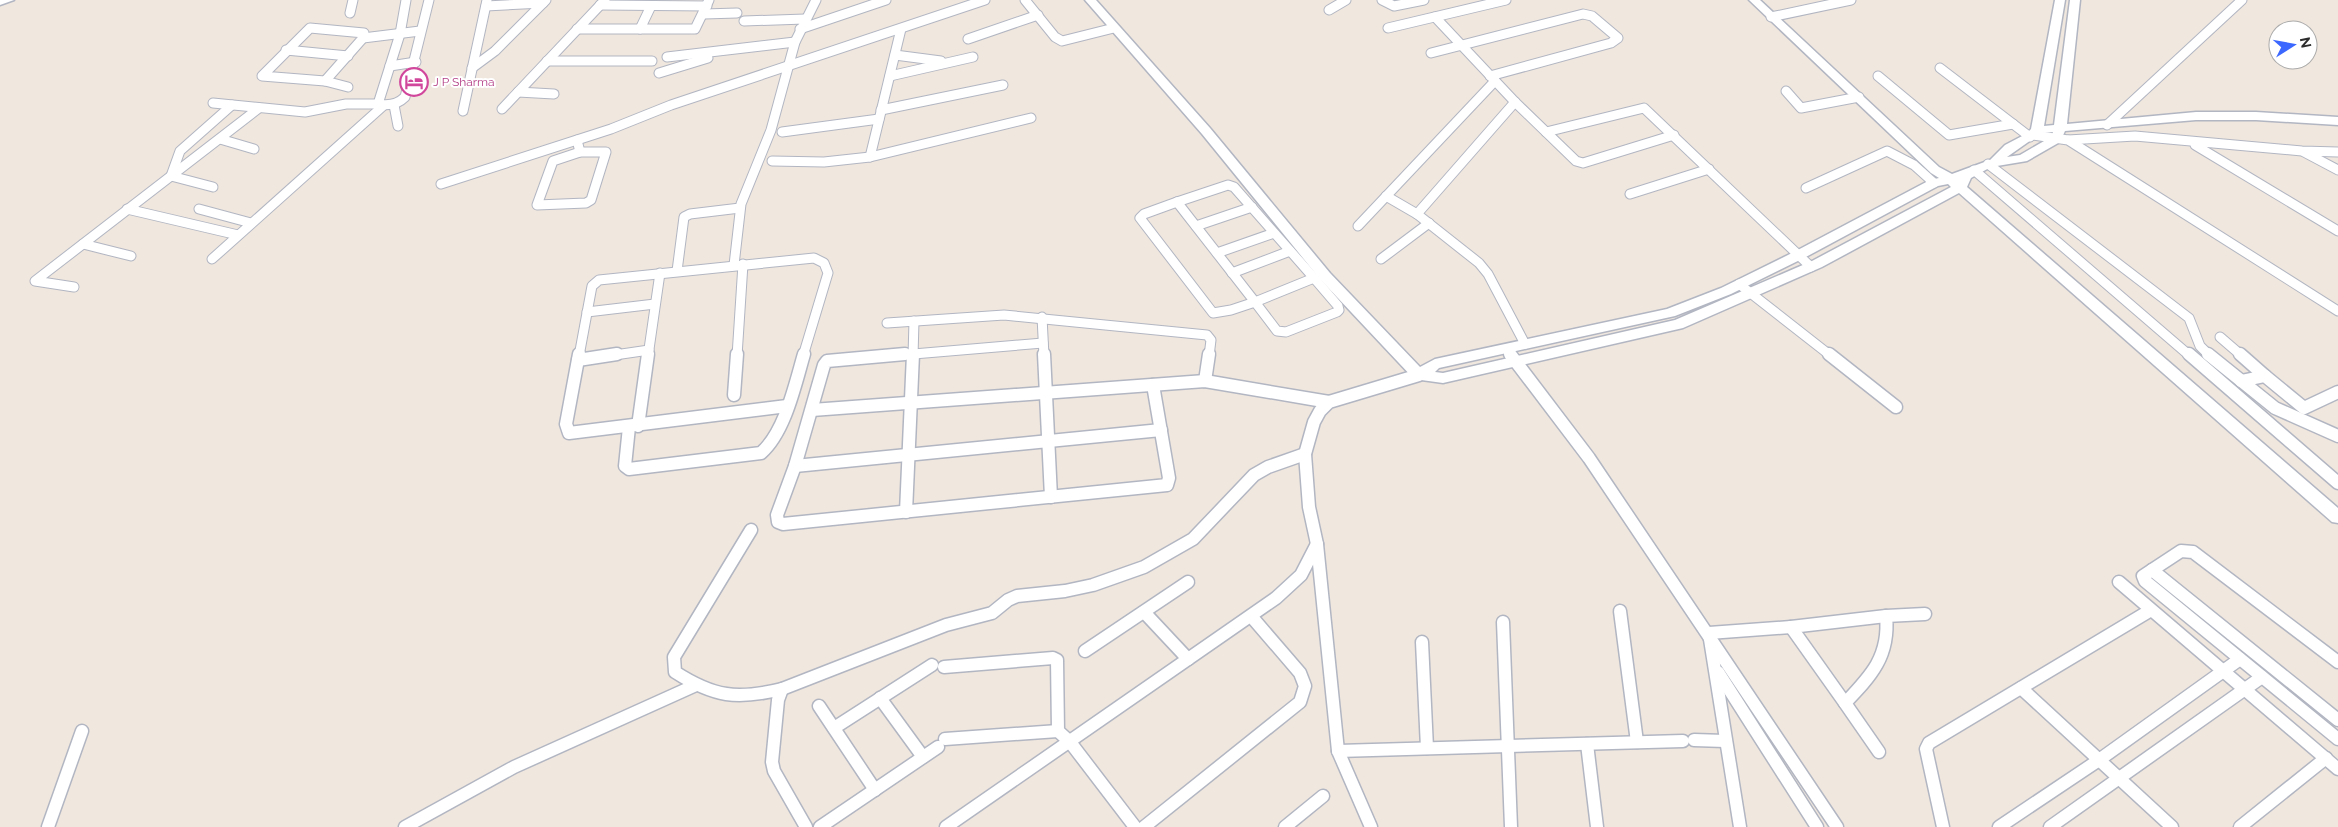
<svg xmlns="http://www.w3.org/2000/svg" width="2338" height="827" viewBox="0 0 2338 827" font-family="Raleway,sans-serif">
	<style>
		.lines { fill: none; stroke-linecap: round; stroke-linejoin: round }
		.street-far1-casing { stroke: #b2b6c2; stroke-width: 11 }
		.street-casing { stroke: #b2b6c2; stroke-width: 15 }
		.secondary-casing { stroke: #b2b6c2; stroke-width: 3 }
		.street-far1 { stroke: #fff; stroke-width: 9 }
		.street { stroke: #fff; stroke-width: 12 }
		.secondary { fill: #fff; fill-rule: evenodd }
		.labels { text-anchor: middle; stroke-width: 4; stroke-linejoin: round; paint-order: stroke }
		.far-hotel-label { font-size: 12px; fill: #b23c85; stroke: #fff; text-anchor: start }
	</style>
	<rect width="100%" height="100%" fill="#f0e7de"/>
	<g class="lines">
		<defs>
			<g id="street-far1">
				<path d="M406,0L400,34L378,104C388,106 397,105 405,97L429,0"/>
				<polyline points="1025,0 1055,37 1062,41 1114,28"/>
				<polyline points="1382,0 1394,6 1424,0"/>
				<polyline points="600,5 707,6"/>
				<polyline points="486,6 543,3"/>
				<polyline points="1329,10 1346,0"/>
				<polyline points="350,13 353,0"/>
				<polyline points="704,14 737,13"/>
				<polyline points="1435,17 1515,102 1576,161 1583,163 1674,135"/>
				<polyline points="1771,17 1851,0"/>
				<polyline points="744,21 805,19"/>
				<polygon points="310,28 364,33 363,38 325,81 262,76"/>
				<polyline points="1388,28 1506,0"/>
				<polyline points="577,29 695,29 709,0"/>
				<polyline points="640,29 651,6"/>
				<polyline points="800,29 886,0"/>
				<polyline points="363,38 420,31"/>
				<polyline points="968,39 1038,15"/>
				<polyline points="286,50 348,56"/>
				<polyline points="1431,53 1583,14 1592,16 1618,38 1611,43 1490,76"/>
				<polyline points="895,55 941,61"/>
				<polyline points="667,57 795,42"/>
				<polyline points="547,61 652,61"/>
				<polyline points="390,66 416,62"/>
				<polyline points="472,68 495,51 546,0"/>
				<polyline points="1940,68 2030,137"/>
				<polyline points="659,73 708,58"/>
				<polyline points="890,76 973,57"/>
				<polyline points="1878,76 1949,135 2013,124"/>
				<polyline points="325,81 348,87"/>
				<polyline points="1786,91 1801,108 1859,97"/>
				<polyline points="518,92 554,94"/>
				<polyline points="1515,102 1417,214 1479,263 1488,274 1525,344"/>
				<polyline points="213,103 305,112 346,104 378,104"/>
				<polyline points="394,105 398,126"/>
				<polyline points="502,109 605,0"/>
				<polyline points="881,110 1003,85"/>
				<polyline points="463,111 487,0"/>
				<polyline points="2107,125 2242,0"/>
				<polyline points="782,132 879,119"/>
				<polyline points="1546,132 1644,108 1811,267"/>
				<polyline points="2033,135 2068,140 2338,311"/>
				<polyline points="220,139 254,149"/>
				<polyline points="577,140 580,152"/>
				<polyline points="2068,140 2135,136 2302,151 2338,152"/>
				<polyline points="2195,145 2338,231"/>
				<polygon points="580,152 606,152 591,200 586,203 537,205 553,161"/>
				<polyline points="2304,152 2338,170"/>
				<polyline points="870,157 901,29"/>
				<polyline points="772,161 824,162 870,157 1031,118"/>
				<polyline points="1988,164 2189,318 2200,346 2210,356"/>
				<polyline points="1974,170 2190,356"/>
				<polyline points="441,184 611,129 671,105 985,0"/>
				<polyline points="213,187 171,176 180,151 232,105"/>
				<polyline points="1806,188 1887,151 1914,165 1934,183"/>
				<polyline points="1630,194 1709,169"/>
				<polyline points="1386,196 1417,214"/>
				<polyline points="1177,202 1255,302"/>
				<polyline points="1177,202 1144,214 1140,218 1213,313 1231,310 1255,302"/>
				<polyline points="1177,202 1228,185 1234,187 1314,278"/>
				<polyline points="127,209 238,235"/>
				<polyline points="199,209 251,223"/>
				<polyline points="1196,226 1252,207"/>
				<polyline points="1358,226 1495,81"/>
				<polyline points="83,244 131,256"/>
				<polyline points="1217,253 1274,233"/>
				<polyline points="212,259 383,106"/>
				<polyline points="1381,259 1429,223"/>
				<polyline points="734,265 741,204 771,130 795,42 816,0"/>
				<polyline points="677,271 684,217 690,214 740,208"/>
				<polyline points="1232,273 1290,251"/>
				<polyline points="1739,284 1831,356"/>
				<polyline points="74,287 35,281 259,108"/>
				<polyline points="1255,302 1277,331 1286,332 1337,312 1339,310 1338,306 1314,278"/>
				<polyline points="1255,302 1314,278"/>
				<polyline points="587,312 655,304"/>
				<polyline points="1042,317 1044,356"/>
				<polyline points="887,323 1004,315 1207,335 1211,340 1209,356"/>
				<polyline points="2220,337 2242,356"/>
				<polyline points="1507,349 1511,356"/>
				<polyline points="579,356 592,286 599,280 814,258 824,263 828,273 803,356"/>
				<polyline points="608,356 649,350"/>
				<polyline points="648,356 660,273"/>
				<polyline points="737,356 743,264"/>
				<polyline points="890,356 1043,343"/>
				<polyline points="913,356 914,321"/>
			</g>
			<g id="street">
				<polyline points="579,354 566,424 569,433 787,406"/>
				<polyline points="905,354 827,361 824,365 795,466 777,515 778,522 783,524 1167,485 1169,478 1153,385"/>
				<polyline points="1044,354 1051,497"/>
				<polyline points="1510,354 1589,458 1837,827"/>
				<polyline points="1829,354 1896,407"/>
				<polyline points="2189,354 2338,483"/>
				<polyline points="2208,354 2275,408 2338,436"/>
				<polyline points="2240,354 2265,376"/>
				<polyline points="578,360 617,354"/>
				<polyline points="1205,381 1209,354"/>
				<polyline points="2241,381 2265,376 2304,408 2338,392"/>
				<polyline points="734,395 737,354"/>
				<polyline points="812,410 1205,381 1329,402"/>
				<polyline points="638,426 648,354"/>
				<path d="M629,427L625,466L629,469L761,453C785,432 795,385 804,354"/>
				<polyline points="795,466 1161,430"/>
				<polyline points="906,512 913,354"/>
				<path d="M751,530L674,657L675,672C714,697 737,700 782,689L778,700L772,762L774,771L806,827"/>
				<polyline points="2152,570 2338,720"/>
				<polyline points="2119,582 2338,769"/>
				<polyline points="1620,611 1637,742"/>
				<polyline points="1144,612 1188,659"/>
				<polyline points="1503,622 1511,827"/>
				<polyline points="1422,642 1427,748"/>
				<polyline points="1085,651 1188,582"/>
				<polyline points="2338,662 2193,552 2181,551 2143,576 2145,581 2338,739"/>
				<polyline points="944,667 1053,658 1057,660 1058,731 1070,742 1135,827"/>
				<polyline points="1718,672 1817,827"/>
				<polyline points="2021,688 2172,827"/>
				<polyline points="782,689 946,625 992,613 1008,600 1017,596 1065,591 1093,585 1144,567 1193,539 1254,475 1268,467 1305,454"/>
				<polyline points="880,698 923,757"/>
				<polyline points="1845,703 1791,627 1886,616"/>
				<polyline points="819,706 875,790"/>
				<polyline points="834,728 932,665"/>
				<polyline points="945,739 1058,731"/>
				<polyline points="1694,740 1725,741"/>
				<polyline points="1587,744 1597,827"/>
				<polyline points="1338,751 1683,741"/>
				<path d="M1879,752L1845,703C1871,676 1890,656 1886,616L1925,614"/>
				<polyline points="48,827 82,731"/>
				<polyline points="405,827 514,767 696,685"/>
				<polyline points="820,827 938,747"/>
				<polyline points="946,827 1276,598 1301,575 1317,544"/>
				<polyline points="1144,827 1300,702 1305,686 1300,673 1251,616"/>
				<polyline points="1285,827 1323,796"/>
				<polyline points="1371,827 1338,751 1317,544 1309,507 1305,454 1314,422 1320,411 1329,402 1419,375"/>
				<polyline points="1740,827 1709,633 1791,627"/>
				<polyline points="1943,827 1926,749 1929,743 2151,610"/>
				<polyline points="1999,827 2099,760 2240,659"/>
				<polyline points="2050,827 2262,677"/>
				<polyline points="2240,827 2326,758"/>
			</g>
			<g id="secondary">
				<polygon points="0,0 14,0 0,5"/>
				<path d="M1085,0H1096L1210,128L1330,273L1420,367L1435,359L1667,309L1721,288L1794,252L1930,180L1939,178L1931,173L1749,0H1760L1939,167L1952,174L1990,160L2005,145L2026,134L2031,129L2055,0H2065L2044,126L2054,125L2070,0H2080L2067,124L2196,112H2256L2338,117V125L2256,120H2196L2065,131L2060,142L2027,161L1991,167L1971,178L1967,187L2338,508V523L2332,522L1959,193L1822,267L1683,328L1443,383L1414,379L1320,279L1202,134ZM2053,132L2051,137L2020,155L2007,157L2041,133ZM1948,184L1951,187L1812,261L1675,320L1443,373L1435,372L1439,368L1675,316L1731,294L1804,258L1938,186Z"/>
			</g>
		</defs>
		<use href="#street-far1" class="street-far1-casing"/>
		<use href="#street" class="street-casing"/>
		<use href="#secondary" class="secondary-casing"/>
		<use href="#street-far1" class="street-far1"/>
		<use href="#street" class="street"/>
		<use href="#secondary" class="secondary"/>
	</g>
	<defs>
		<symbol id="hotel-ring" viewBox="-11 -11 22 22"><circle r="9.5" fill="#fff" stroke="#d1479c" stroke-width="1.5"/><path d="M-6-4.5h1.5V1H6V5H4.5V3h-9V5H-6ZM-4 0a1.8 1.8 0 1 1 3.6 0ZM.5 0V-2.5h3Q6-2.5 6 0Z" fill="#d1479c"/></symbol>
	</defs>
	<g fill-rule="evenodd">
		<use href="#hotel-ring" x="398" y="66" width="32" height="32"/>
	</g>
	<g class="labels">
		<g class="far-hotel-label">
			<text x="433" y="86">J P Sharma</text>
		</g>
	</g>
	<g transform="translate(2293 45) rotate(79)"><circle r="24" fill="#ffffff" stroke="#ababab"/>
	<path d="M0-4L9 19L0 12L-9 19Z" fill="#3c68ff"/>
	<text y="-8" font-size="14" font-weight="bold" text-anchor="middle" fill="#2d2d2d">N</text>
	</g>
</svg>
